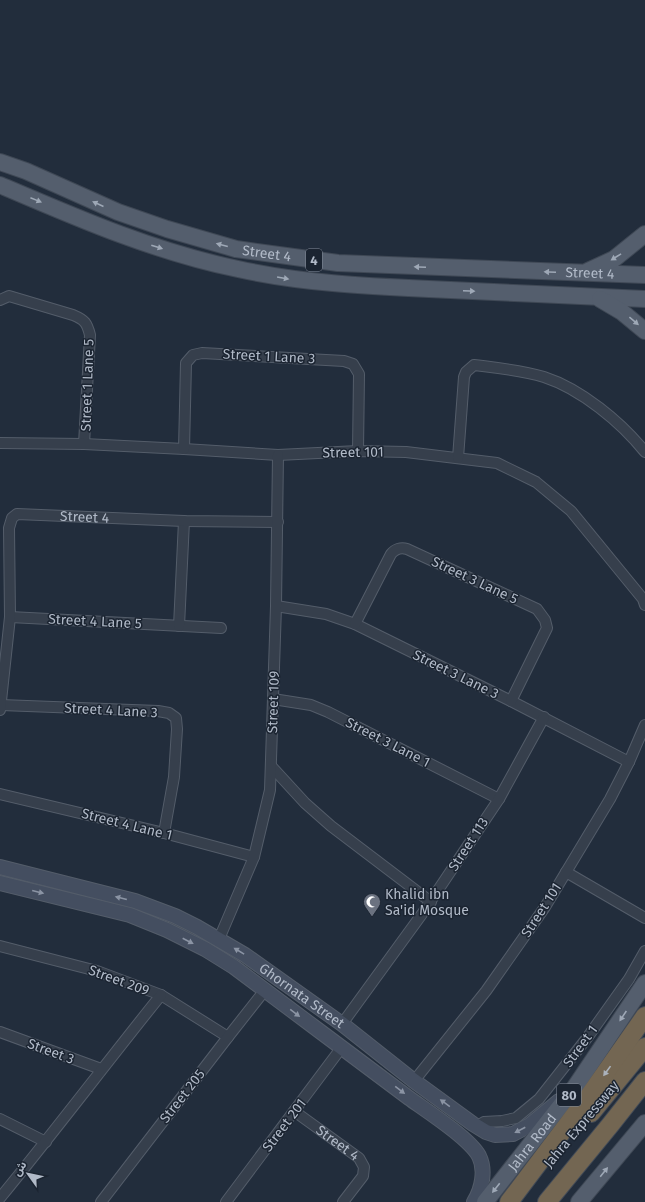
<svg xmlns="http://www.w3.org/2000/svg" width="645" height="1202" viewBox="0 0 645 1202" font-family="'Fira Sans','Noto Sans Arabic',sans-serif">
	<style>
		.lines { fill: none; stroke-linecap: round; stroke-linejoin: round }
		.street-casing { stroke: #545d6a; stroke-width: 12 }
		.secondary-casing { stroke: #545d6a; stroke-width: 16 }
		.primary-casing { stroke: #3f4855; stroke-width: 18 }
		.highway-casing { stroke: #414a57; stroke-width: 20 }
		.street { stroke: #363f4c; stroke-width: 10 }
		.secondary { stroke: #444e60; stroke-width: 14 }
		.primary { stroke: #545e6d; stroke-width: 16 }
		.highway { stroke: #736652; stroke-width: 18 }
		.oneway { fill: #9ea8b6 }
		.oneway2 { fill: #8b94a4 }
		.oneway3 { fill: #abb2bc }
		.labels { text-anchor: middle; stroke-width: 3; stroke-linejoin: round; paint-order: stroke }
		.shield { fill: #1b2431; stroke: #848d9b; stroke-width: 1 }
		.shield-label { font-size: 13px; font-weight: bold; fill: #b1bac8 }
		.street-label { font-size: 14px; fill: #b1bac8; stroke: #1b2431 }
		.poi-label { font-size: 14px; fill: #b1bac8; stroke: #1b2431; text-anchor: start }
	</style>
	<rect width="100%" height="100%" fill="#222d3c"/>
	<g class="lines">
		<defs>
			<g id="street">
				<path d="M0,300L9,296L73,315C85,320 87,323 90,335L84,444"/>
				<polyline points="0,443 84,444 184,449 278,455 358,451 406,452 497,463 536,482 571,511 643,599 645,605"/>
				<polyline points="184,449 186,363 193,355 202,353 344,361 353,364 359,374 358,451"/>
				<path d="M458,458L464,377L466,372L474,365C498,368 521,370 544,377C581,389 621,422 645,452"/>
				<polyline points="276,606 326,614 355,624 511,701 629,762"/>
				<polyline points="10,617 221,628"/>
				<path d="M355,624L391,554C395,549 401,547 407,549L537,609L545,620L547,628L511,701"/>
				<polyline points="179,626 184,521"/>
				<polyline points="273,699 311,705 328,712 499,799"/>
				<polyline points="1,705 158,711 169,713 176,718 177,729 174,777 164,833"/>
				<path id="s1" d="M0,710L10,617L9,528L12,518L17,514L184,521L278,522"/>
				<polyline points="271,766 305,803 331,826 431,902"/>
				<polyline points="0,794 164,833 254,857"/>
				<polyline points="566,872 645,918"/>
				<polyline points="219,939 254,857 270,790 276,606 278,455"/>
				<polyline points="0,946 97,971 161,995 228,1037"/>
				<polyline points="342,1024 422,914 499,799 544,717"/>
				<polyline points="0,1032 101,1069"/>
				<polyline points="414,1081 486,991 545,907 610,799 629,762 645,725"/>
				<path id="s2" d="M294,1111L359,1158L364,1167L363,1176L343,1202"/>
				<polyline points="0,1119 46,1142"/>
				<polyline points="476,1127 484,1122 502,1121 516,1118 539,1099 587,1038 629,979 645,951"/>
				<path d="M0,1198C55,1131 107,1062 161,995"/>
				<polyline points="101,1202 228,1037 265,990"/>
				<polyline points="226,1202 342,1047"/>
			</g>
			<g id="secondary">
				<path id="s3" d="M0,867L135,901L175,916L197,927L245,955L342,1024L414,1081L473,1124L486,1132L495,1135L513,1134L530,1125L559,1101"/>
				<path d="M0,883L130,915L167,930L205,949L234,967C292,1011 351,1054 409,1098C427,1111 469,1138 479,1156C486,1170 482,1189 474,1202"/>
			</g>
			<g id="primary">
				<path id="s4" d="M0,162L26,171L118,212L167,229L236,249L338,263L645,275"/>
				<path d="M0,185C77,218 155,252 238,269C301,283 365,286 429,289C501,293 573,295 645,299"/>
				<polyline points="588,271 614,259 645,234"/>
				<polyline points="600,299 622,312 645,331"/>
				<path id="s5" d="M485,1202L573,1090L645,983"/>
				<polyline points="579,1202 645,1123"/>
			</g>
			<g id="highway">
				<polyline points="591,1113 645,1047"/>
				<polyline points="509,1202 589,1096 645,1016"/>
				<polyline points="547,1202 611,1124 645,1081"/>
			</g>
		</defs>
		<use href="#street" class="street-casing"/>
		<use href="#secondary" class="secondary-casing"/>
		<use href="#primary" class="primary-casing"/>
		<use href="#highway" class="highway-casing"/>
		<use href="#street" class="street"/>
		<use href="#secondary" class="secondary"/>
		<use href="#primary" class="primary"/>
		<use href="#highway" class="highway"/>
	</g>
	<defs><path id="oneway-solid" d="M-6-.8H1V-3.2L6.5 0L1 3.2V.8H-6Z"/></defs>
	<g class="oneway">
		<use href="#oneway-solid" transform="translate(36 200) rotate(22)"/>
		<use href="#oneway-solid" transform="translate(98 204) rotate(-156)"/>
		<use href="#oneway-solid" transform="translate(222 245) rotate(-165)"/>
		<use href="#oneway-solid" transform="translate(157 247) rotate(18)"/>
		<use href="#oneway-solid" transform="translate(616 257) rotate(148)"/>
		<use href="#oneway-solid" transform="translate(420 267) rotate(-178)"/>
		<use href="#oneway-solid" transform="translate(550 272) rotate(-178)"/>
		<use href="#oneway-solid" transform="translate(283 278) rotate(10)"/>
		<use href="#oneway-solid" transform="translate(469 291) rotate(3)"/>
		<use href="#oneway-solid" transform="translate(634 321) rotate(40)"/>
		<use href="#oneway-solid" transform="translate(623 1016) rotate(124)"/>
		<use href="#oneway-solid" transform="translate(604 1172) rotate(-51)"/>
		<use href="#oneway-solid" transform="translate(496 1188) rotate(128)"/>
	</g>
	<g class="oneway2">
		<use href="#oneway-solid" transform="translate(38 892) rotate(14)"/>
		<use href="#oneway-solid" transform="translate(121 898) rotate(-166)"/>
		<use href="#oneway-solid" transform="translate(188 941) rotate(27)"/>
		<use href="#oneway-solid" transform="translate(239 951) rotate(-149)"/>
		<use href="#oneway-solid" transform="translate(295 1013) rotate(37)"/>
		<use href="#oneway-solid" transform="translate(400 1090) rotate(37)"/>
		<use href="#oneway-solid" transform="translate(445 1103) rotate(-144)"/>
		<use href="#oneway-solid" transform="translate(520 1130) rotate(152)"/>
	</g>
	<use class="oneway3" href="#oneway-solid" transform="translate(607 1071) rotate(126)"/>
	<defs>
		<symbol id="mosque-pin" viewBox="-11 -11 22 30"><path d="M0 17L-7.5 6A9.5 9.5 0 1 1 7.5 6Z" fill="#6b7280" stroke="#1b2431"/><path d="M3.5-4.9A6 6 0 1 0 3.5 4.9A5 5 0 1 1 3.5-4.9Z" fill="#fff"/></symbol>
	</defs>
	<g fill-rule="evenodd">
		<use href="#mosque-pin" x="362" y="892" width="20" height="27"/>
	</g>
	<g class="labels">
		<g class="shield">
			<rect x="306" y="249" width="16" height="22" rx="3"/>
			<rect x="557" y="1084" width="24" height="22" rx="3"/>
		</g>
		<g class="shield-label">
			<text x="314" y="265">4</text>
			<text x="569" y="1100">80</text>
		</g>
		<g class="street-label">
			<text dy="5" stroke="none"><textPath href="#s4" startOffset="283">Street 4</textPath></text>
			<text dy="5" stroke="none"><textPath href="#s4" startOffset="607">Street 4</textPath></text>
			<text transform="translate(269 356) rotate(3)" y="5">Street 1 Lane 3</text>
			<text transform="translate(87 385) rotate(-88)" y="5">Street 1 Lane 5</text>
			<text transform="translate(353 452) rotate(-1)" y="5">Street 101</text>
			<text dy="5" stroke="none"><textPath href="#s1" startOffset="267">Street 4</textPath></text>
			<text transform="translate(475 580) rotate(25)" y="5">Street 3 Lane 5</text>
			<text transform="translate(95 621) rotate(3)" y="5">Street 4 Lane 5</text>
			<text transform="translate(456 674) rotate(26)" y="5">Street 3 Lane 3</text>
			<text transform="translate(273 702) rotate(-88)" y="5">Street 109</text>
			<text transform="translate(111 710) rotate(3)" y="5">Street 4 Lane 3</text>
			<text transform="translate(388 742) rotate(27)" y="5">Street 3 Lane 1</text>
			<text transform="translate(127 824) rotate(14)" y="5">Street 4 Lane 1</text>
			<text transform="translate(468 844) rotate(-57)" y="5">Street 113</text>
			<text transform="translate(541 910) rotate(-57)" y="5">Street 101</text>
			<text transform="translate(119 980) rotate(20)" y="5">Street 209</text>
			<text dy="5" stroke="none"><textPath href="#s3" startOffset="332">Ghornata Street</textPath></text>
			<text transform="translate(580 1046) rotate(-54)" y="5">Street 1</text>
			<text transform="translate(51 1051) rotate(20)" y="5">Street 3</text>
			<text transform="translate(182 1096) rotate(-52)" y="5">Street 205</text>
			<text transform="translate(581 1124) rotate(-50)" y="5">Jahra Expressway</text>
			<text transform="translate(284 1125) rotate(-53)" y="5">Street 201</text>
			<text dy="5" stroke="none"><textPath href="#s5" startOffset="76">Jahra Road</textPath></text>
			<text dy="5" stroke="none"><textPath href="#s2" startOffset="54">Street 4</textPath></text>
		</g>
		<g class="poi-label">
			<text x="385" y="899">Khalid ibn<tspan x="385" dy="16">Sa'id Mosque</tspan></text>
		</g>
	</g>
	<g transform="translate(28 1174) rotate(303)" stroke="#1b2431" stroke-width="3" paint-order="stroke">
	<path d="M0-3L7 15L0 10L-7 15Z" fill="#b1bac8"/>
	<text y="-6" font-size="11" font-weight="bold" text-anchor="middle" fill="#b1bac8">ش</text>
	</g>
</svg>
